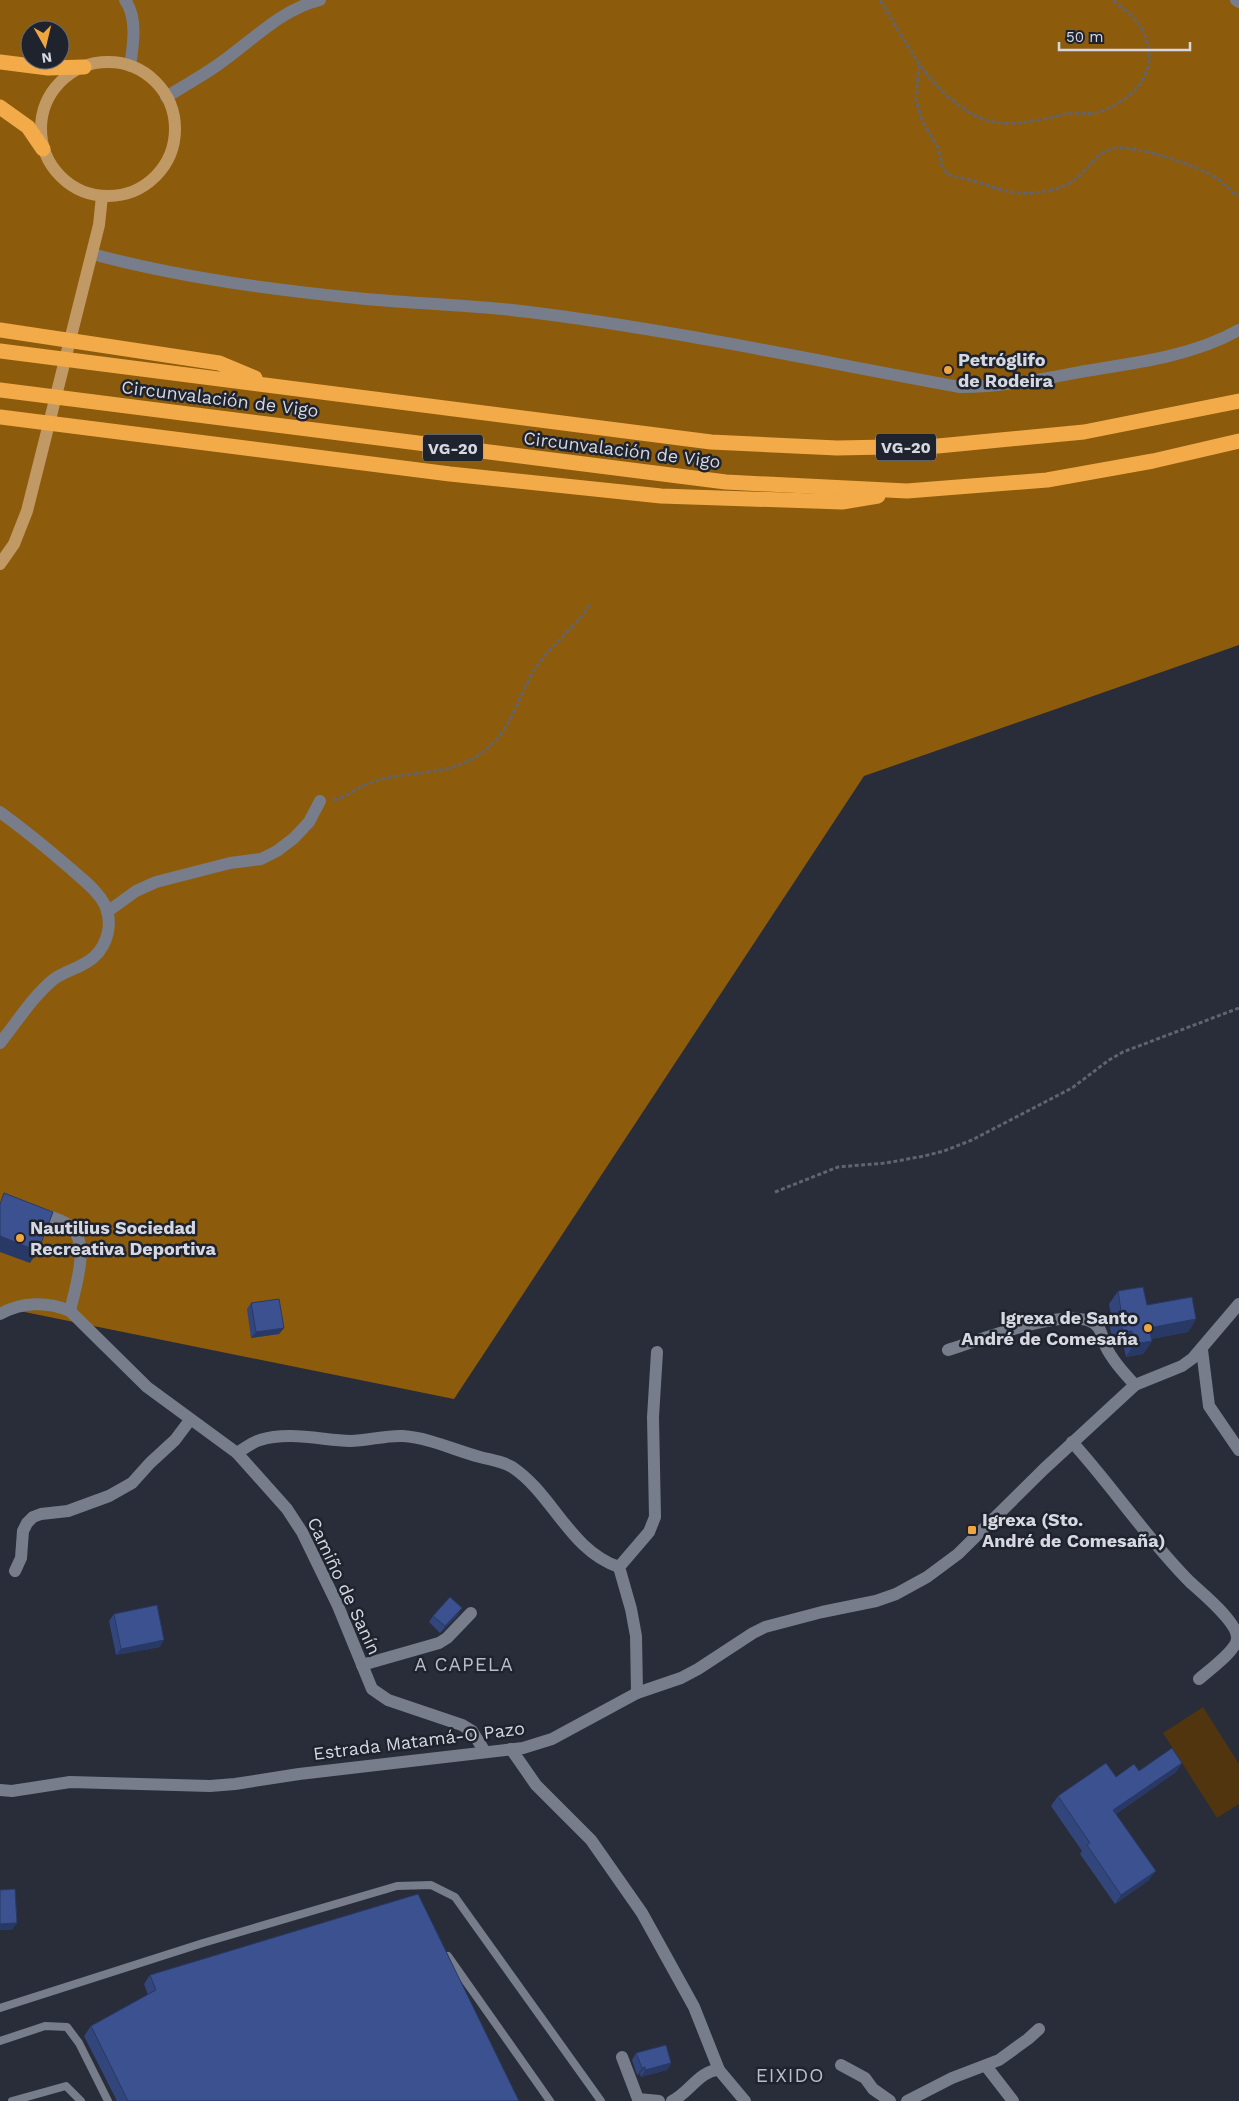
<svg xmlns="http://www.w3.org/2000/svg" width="1239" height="2101" viewBox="0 0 1239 2101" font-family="'Work Sans',sans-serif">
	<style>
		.green { fill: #50350f }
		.forest { fill: #8d5b0c; fill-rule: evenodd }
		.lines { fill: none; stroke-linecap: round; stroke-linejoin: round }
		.path { stroke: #60646f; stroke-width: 3; stroke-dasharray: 4 2.5; stroke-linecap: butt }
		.lane { stroke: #777d8a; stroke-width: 8 }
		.street { stroke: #777d8a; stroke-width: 12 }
		.secondary { stroke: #777d8a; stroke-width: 12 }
		.primary { stroke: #c19964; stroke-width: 12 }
		.highway { stroke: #f3ab4a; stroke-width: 15 }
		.wall { fill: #33467c }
		.shaded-wall { fill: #293965 }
		.building { fill: #3b5190; stroke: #293965 }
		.poi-dot { fill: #f0a63f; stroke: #1f232e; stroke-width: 2 }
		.labels { text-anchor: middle; stroke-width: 5; stroke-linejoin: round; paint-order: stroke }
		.shield { fill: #1f232e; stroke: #9ea2ab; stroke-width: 1 }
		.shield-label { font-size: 16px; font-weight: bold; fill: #d5d8e0 }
		.poi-label { font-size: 18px; font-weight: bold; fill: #d5d8e0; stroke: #1f232e; text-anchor: start }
		.street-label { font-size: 18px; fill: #d5d8e0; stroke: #1f232e }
		.neighbourhood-label { font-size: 19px; letter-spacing: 1px; fill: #b8becd; stroke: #1f232e }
	</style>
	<rect width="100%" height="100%" fill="#282d39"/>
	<polygon class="green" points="1203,1707 1239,1764 1239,1804 1217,1818 1163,1733"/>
	<path class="forest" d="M0,0H1239V645L864,776L454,1399L0,1307ZM30,30H60V60H30Z"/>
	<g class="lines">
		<g class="path">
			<path d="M880,0C908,44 925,86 972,114C1001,130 1031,122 1061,115C1075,111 1088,116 1102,111C1131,100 1157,76 1147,43C1145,35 1141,25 1135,19C1128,12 1120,6 1112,0"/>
			<path d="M919,65L916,100L922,120L938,148L942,166L947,174C955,177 964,178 973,181C1003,190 1018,198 1051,190C1061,188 1070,184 1078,177C1090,167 1099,149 1116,148C1140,146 1199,166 1218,179C1225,185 1231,191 1239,196"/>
			<path d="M334,800C347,797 359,786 372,782C419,767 463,781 500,735C517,713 523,684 540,662C555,642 575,627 590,605"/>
			<polyline points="775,1192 838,1167 886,1163 924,1156 944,1151 972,1140 1072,1088 1109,1060 1123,1052 1239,1008"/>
		</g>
		<g class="lane">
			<polyline points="448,1956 550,2101"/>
			<polyline points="0,2008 203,1943 397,1886 431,1885 455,1897 601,2101"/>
			<polyline points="0,2041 45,2026 67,2027 79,2043 108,2101"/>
			<polyline points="12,2101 66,2086 81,2101"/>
		</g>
		<g class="street">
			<polyline points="1236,0 1239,2"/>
			<path d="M166,97C184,86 202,76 219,64C252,41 280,10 320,0"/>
			<path d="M92,254C181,278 274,290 366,299C420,304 475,305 529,312C674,330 817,361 960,387C1003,387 1043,379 1085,371C1136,363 1193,356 1239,330"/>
			<path d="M0,812C25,830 48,849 71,869C83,880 97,890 105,905C113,923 108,944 94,957C82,968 66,970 54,979C33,996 17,1022 0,1043"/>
			<polyline points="107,912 136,891 156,882 230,863 261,859 277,851 294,838 309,822 320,801"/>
			<path d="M35,1212C46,1216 60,1218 70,1226C91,1243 75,1288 70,1311"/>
			<path d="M0,1314C22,1302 47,1301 70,1311L147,1387L237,1453L287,1509L302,1532L338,1606L372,1689L388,1700L462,1725L472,1731L485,1752"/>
			<path d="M948,1350C977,1341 1078,1301 1098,1327C1102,1332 1103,1340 1105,1345C1112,1360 1124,1373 1135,1385"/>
			<polyline points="1202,1350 1209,1406 1239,1450"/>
			<path d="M1072,1442C1113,1487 1147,1539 1190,1582C1202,1593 1239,1623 1237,1639C1236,1651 1208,1671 1199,1679"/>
			<path d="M237,1453C244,1449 252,1442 260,1440C288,1431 322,1440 350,1441C368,1441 385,1435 403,1436C430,1438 454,1450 480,1457C491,1460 502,1461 512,1467C553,1494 570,1551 619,1567"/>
			<polyline points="15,1571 21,1558 23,1531 27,1523 33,1517 41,1514 68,1511 109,1496 132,1483 150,1463 175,1440 190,1420"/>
			<polyline points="362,1665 439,1643 447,1638 471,1613"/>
			<polyline points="637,1693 636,1636 631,1609 619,1567 649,1532 655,1517 653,1417 657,1352"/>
			<polyline points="511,1749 536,1785 591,1840 642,1913 694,2007 719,2070 745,2101"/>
			<polyline points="622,2057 638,2099 659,2101"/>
			<polyline points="841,2065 865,2078 873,2089 890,2101"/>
			<polyline points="986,2066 1013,2101"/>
			<path d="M672,2101C688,2094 700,2070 719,2070"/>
			<polyline points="907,2101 952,2078 999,2060 1028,2039 1039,2029"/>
		</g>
		<g class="secondary">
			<path d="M125,0C138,18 133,46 130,66"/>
			<polyline points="0,1790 12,1791 70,1782 210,1786 235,1784 299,1774 523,1748 552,1739 637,1693 681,1678 698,1669 753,1633 765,1627 822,1612 876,1601 896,1594 927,1577 958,1554 1044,1469 1135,1385 1182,1366 1193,1358 1239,1304"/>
		</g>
		<g class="primary">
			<circle cx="108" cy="129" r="67"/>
			<polyline points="0,564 14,544 27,511 99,225 102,196"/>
		</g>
		<g class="highway">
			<polyline points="0,62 48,68 84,67"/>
			<polyline points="0,107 28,127 43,149"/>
			<polyline points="0,330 219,363 255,378"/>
			<polyline points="0,351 711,442 837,448 938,446 1084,432 1239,401"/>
			<polyline points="0,390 726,482 907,491 1047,480 1153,461 1239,441"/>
			<polyline points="0,417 450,474 661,496 842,502 878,496"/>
		</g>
	</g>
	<g class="wall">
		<polygon points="1118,1291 1147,1305 1196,1319 1188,1332 1151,1339 1152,1341 1143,1354 1126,1357 1123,1343 1114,1345 1109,1324 1112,1320 1109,1304"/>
		<polygon points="251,1303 284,1328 279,1334 251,1338 247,1309"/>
		<polygon points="114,1614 160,1647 116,1655 109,1621"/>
		<polygon points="458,1615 440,1633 429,1622 433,1616"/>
		<polygon points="1182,1763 1176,1772 1116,1814 1149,1880 1115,1904 1080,1854 1082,1851 1051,1806 1058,1796 1116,1777"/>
		<polygon points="150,1975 519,2101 117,2101 84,2036 91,2026 148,1995 144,1984"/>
		<polygon points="636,2053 671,2063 667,2070 641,2077 640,2074 637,2075 632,2060"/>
	</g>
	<g class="shaded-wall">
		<polygon points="0,1236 38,1251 30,1263 0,1252"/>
		<polygon points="1196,1319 1188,1332 1141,1341 1149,1328"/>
		<polygon points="284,1328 279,1334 251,1338 256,1332"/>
		<polygon points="1132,1331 1123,1343 1114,1345 1123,1332"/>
		<polygon points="1152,1341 1143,1354 1126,1357 1134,1344"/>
		<polygon points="462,1608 458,1615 440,1633 445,1626"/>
		<polygon points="164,1640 160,1647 116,1655 121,1649"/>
		<polygon points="1182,1763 1176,1772 1107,1820 1113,1810"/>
		<polygon points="1156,1871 1149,1880 1115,1904 1121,1895"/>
		<polygon points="17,1923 12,1930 0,1930 0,1924"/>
		<polygon points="671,2063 667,2070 641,2077 645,2070"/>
		<polygon points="645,2067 640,2074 637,2075 642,2068"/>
	</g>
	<g class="building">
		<polygon points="4,1193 53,1212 38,1251 0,1236 0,1204"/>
		<polygon points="1143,1287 1147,1305 1192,1297 1196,1319 1149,1328 1152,1341 1134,1344 1132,1331 1123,1332 1118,1311 1121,1311 1118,1291"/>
		<polygon points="279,1299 284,1328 256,1332 251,1303"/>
		<polygon points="450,1597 462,1608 445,1626 433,1616"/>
		<polygon points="157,1605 164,1640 121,1649 114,1614"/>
		<polygon points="1172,1748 1182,1763 1113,1810 1156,1871 1121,1895 1087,1845 1090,1843 1058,1796 1106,1763 1116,1777 1134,1764 1139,1771"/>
		<polygon points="15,1889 17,1923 0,1924 0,1890"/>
		<polygon points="418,1894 519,2101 128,2101 91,2026 156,1990 150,1975"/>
		<polygon points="666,2045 671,2063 645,2070 645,2067 642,2068 636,2053"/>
	</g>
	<g class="poi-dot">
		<circle cx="948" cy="370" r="5"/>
		<circle cx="20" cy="1238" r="5"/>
		<circle cx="1148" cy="1328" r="5"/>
		<rect x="967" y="1525" width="10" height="10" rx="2.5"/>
	</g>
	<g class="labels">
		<g class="shield">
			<rect x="876" y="433.5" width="60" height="27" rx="4"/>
			<rect x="423" y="434.5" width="60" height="27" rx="4"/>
		</g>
		<g class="shield-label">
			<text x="906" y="453">VG-20</text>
			<text x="453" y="454">VG-20</text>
		</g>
		<g class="poi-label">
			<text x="958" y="366">Petróglifo<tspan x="958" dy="21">de Rodeira</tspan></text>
			<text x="30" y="1234">Nautilius Sociedad<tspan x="30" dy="21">Recreativa Deportiva</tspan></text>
			<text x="1138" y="1324" text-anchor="end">Igrexa de Santo<tspan x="1138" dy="21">André de Comesaña</tspan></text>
			<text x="982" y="1526">Igrexa (Sto.<tspan x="982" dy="21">André de Comesaña)</tspan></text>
		</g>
		<g class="street-label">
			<text transform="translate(220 399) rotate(7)" y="6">Circunvalación de Vigo</text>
			<text transform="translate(622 450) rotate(7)" y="6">Circunvalación de Vigo</text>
			<text transform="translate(344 1586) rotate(65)" y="6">Camiño de Sanín</text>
			<text transform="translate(419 1741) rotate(-7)" y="6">Estrada Matamá-O Pazo</text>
		</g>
		<g class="neighbourhood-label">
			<text x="464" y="1671">A CAPELA</text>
			<text x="790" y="2082">EIXIDO</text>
		</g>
	</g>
	<g transform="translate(45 45) rotate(172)"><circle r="24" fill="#1f232e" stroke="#686b75"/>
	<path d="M0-4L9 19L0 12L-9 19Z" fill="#f0a63f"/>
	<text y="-8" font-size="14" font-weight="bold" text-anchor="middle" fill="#d5d8e0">N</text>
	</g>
	<path d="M1059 42v8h131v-8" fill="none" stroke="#d5d8e0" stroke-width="2.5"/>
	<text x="1066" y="42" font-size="15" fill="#d5d8e0" stroke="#1f232e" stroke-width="4" paint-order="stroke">50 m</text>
</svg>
